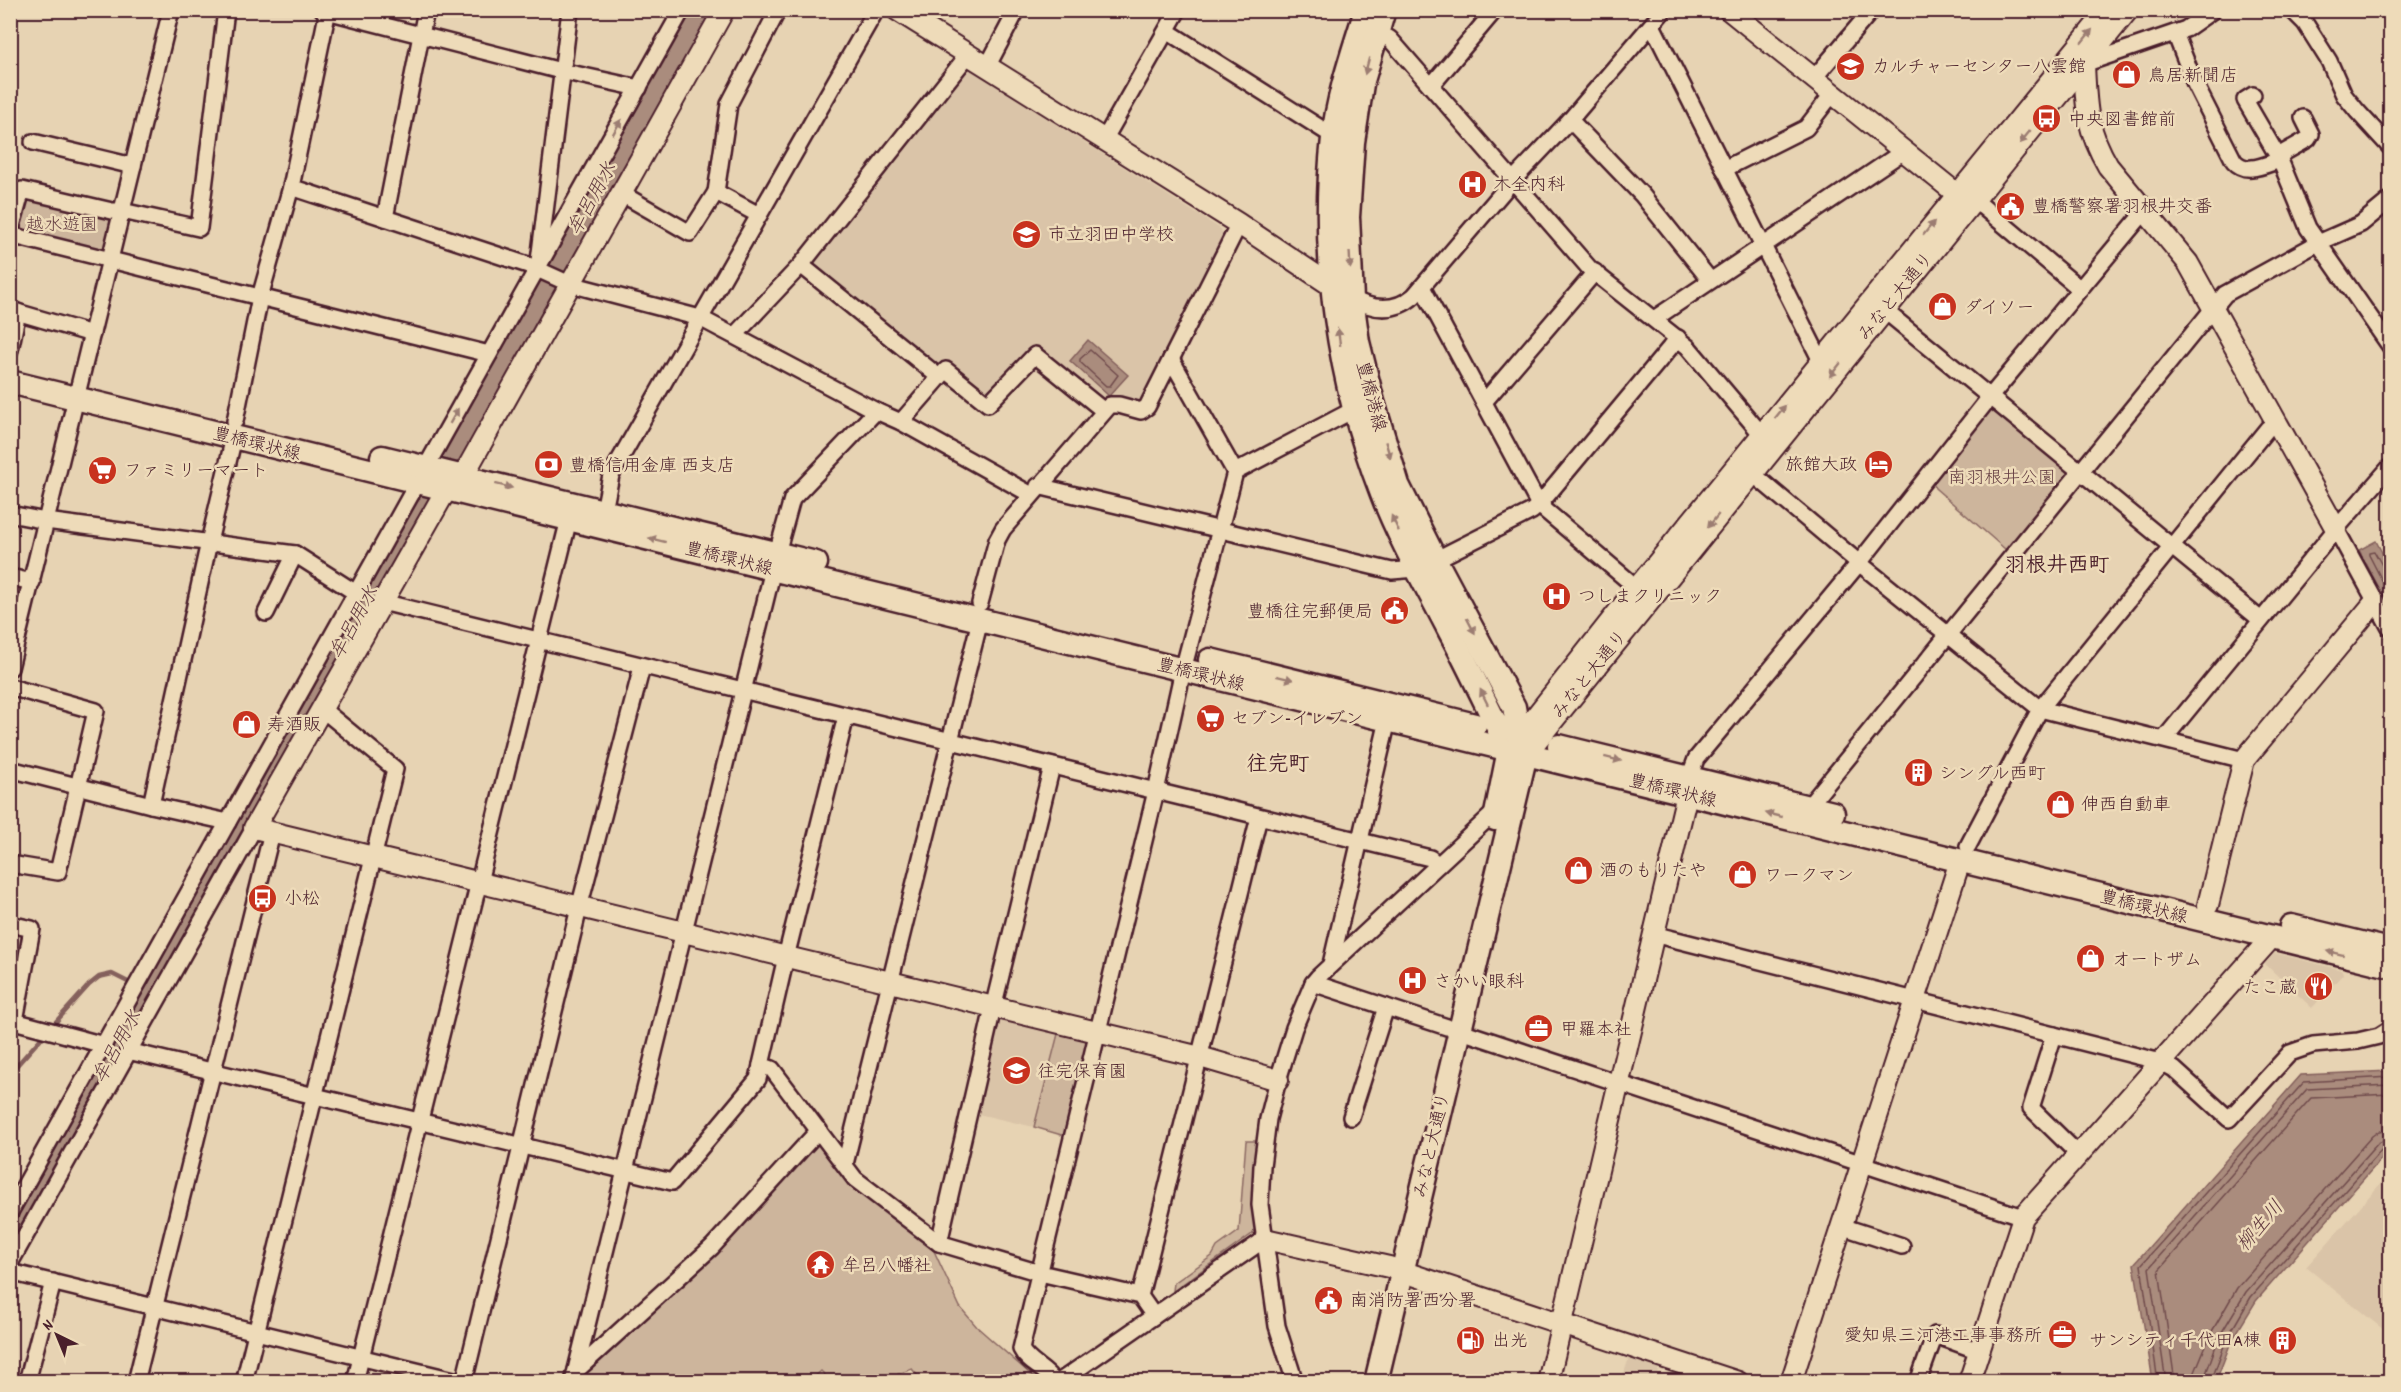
<svg xmlns="http://www.w3.org/2000/svg" width="2401" height="1392" viewBox="0 0 2401 1392" font-family="Dekko,'Klee One',sans-serif">
	<style>
		.built { fill: #dac4a8 }
		.green { fill: #cdb59c; stroke: #8c6a64; stroke-width: 1.5 }
		.water { fill: #aa8c7d; stroke: #84605c; stroke-width: 1.5 }
		.lines { fill: none; stroke-linecap: round; stroke-linejoin: round }
		.shore { stroke: #704b4c; stroke-width: 1.5 }
		.stream { stroke: #84605c; stroke-width: 4.5 }
		.river { stroke: #aa8c7d; stroke-width: 26 }
		.minor-casing { stroke: #4a1f2b; stroke-width: 20 }
		.tertiary-casing { stroke: #4a1f2b; stroke-width: 24 }
		.secondary-casing { stroke: #4a1f2b; stroke-width: 27 }
		.minor { stroke: #eedbb9; stroke-width: 15 }
		.tertiary { stroke: #eedbb9; stroke-width: 20 }
		.secondary { stroke: #eedbb9; stroke-width: 22 }
		.oneway { fill: #9c7d72 }
		.labels { text-anchor: middle; stroke-width: 5; stroke-linejoin: round; paint-order: stroke }
		.poi-label { font-size: 18px; fill: #4a1f2b; stroke: #eedbb9; text-anchor: start }
		.park-label { font-size: 18px; fill: #643d42; stroke: #eedbb9 }
		.street-label { font-size: 18px; fill: #4a1f2b; stroke: #eedbb9 }
		.water-label { font-size: 20px; font-style: italic; fill: #623a40; stroke: #eedbb9 }
		.quarter-label { font-size: 21px; font-weight: bold; fill: #4a1f2b; stroke: #eedbb9 }
	</style>
	<rect width="100%" height="100%" fill="#e7d3b3"/>
	<filter id="ink" filterUnits="userSpaceOnUse"><feTurbulence type="fractalNoise" baseFrequency=".0167" numOctaves="2"/><feDisplacementMap in="SourceGraphic" scale="12" xChannelSelector="R" yChannelSelector="G"/><feConvolveMatrix kernelMatrix="1 2 1 2 8 2 1 2 1" color-interpolation-filters="sRGB"/></filter>
	<g filter="url(#ink)">
		<g class="built">
			<polygon points="964,66 1221,229 1224,239 1145,401 1137,405 1117,398 1097,399 1034,349 987,398 940,369 810,262"/>
			<polygon points="2275,953 2342,970 2343,974 2312,1008 2265,964"/>
			<polygon points="998,1016 1059,1030 1034,1127 974,1113"/>
			<polygon points="2390,1173 2390,1335 2306,1267"/>
			<polygon points="1630,1355 1660,1365 1654,1381 1621,1382"/>
		</g>
		<g class="green">
			<polygon points="29,196 109,216 115,223 108,249 101,254 17,229 23,201"/>
			<polygon points="1992,408 2073,473 2009,549 2005,549 1935,488 1933,482"/>
			<polygon points="1059,1030 1088,1039 1065,1136 1034,1127"/>
			<polygon points="1246,1141 1257,1141 1252,1204 1255,1229 1252,1234 1173,1291 1174,1283 1212,1256 1217,1247 1239,1231"/>
			<polygon points="820,1142 848,1181 934,1251 960,1307 977,1327 1038,1381 922,1381 912,1369 898,1374 894,1382 831,1381 821,1371 809,1382 579,1382 580,1377 816,1143"/>
		</g>
		<g class="water">
			<polygon points="1088,340 1128,375 1109,396 1070,361"/>
			<polygon points="2376,541 2390,568 2390,596 2385,599 2359,550"/>
			<polygon points="2390,1071 2390,1149 2256,1301 2231,1342 2216,1381 2153,1381 2134,1264 2301,1075"/>
		</g>
		<g class="lines">
			<g class="shore">
				<polygon points="1090,350 1118,375 1110,386 1106,386 1080,362 1080,359"/>
				<polyline points="2390,569 2383,567 2374,551 2369,552 2369,555 2387,590 2390,591"/>
				<polyline points="2158,1382 2141,1265 2304,1082 2390,1077"/>
				<polyline points="2166,1382 2149,1268 2307,1089 2390,1085"/>
				<polyline points="2175,1382 2159,1270 2311,1098 2390,1094"/>
				<polyline points="2194,1382 2195,1372 2211,1333 2237,1288 2372,1136 2379,1131 2390,1129"/>
				<polyline points="2203,1382 2219,1337 2246,1292 2378,1143 2390,1138"/>
				<polyline points="2211,1382 2226,1340 2251,1297 2383,1148 2390,1146"/>
			</g>
			<g class="stream">
				<polyline points="52,1026 89,985 99,977 112,974 132,984"/>
				<polyline points="10,1073 43,1036"/>
			</g>
			<polyline class="river" points="10,1234 696,10"/>
			<defs>
				<g id="minor">
					<polyline points="323,10 561,71 639,88"/>
					<polyline points="2292,10 2305,23 2329,61 2344,95 2357,111 2390,147"/>
					<polyline points="1652,25 1821,361"/>
					<polyline points="1167,31 1333,136"/>
					<polyline points="1377,31 1390,39 1590,269 1688,347 1768,442"/>
					<path d="M2175,33L2195,84L2234,161C2246,175 2264,165 2280,160L2308,228L2390,346"/>
					<polyline points="2084,64 2186,29 2213,10"/>
					<polyline points="987,67 1017,10"/>
					<polyline points="1814,78 1872,10"/>
					<polyline points="1431,86 1495,10"/>
					<polyline points="2253,95 2245,100 2280,160"/>
					<polyline points="1570,120 1642,195 1710,280"/>
					<polyline points="1104,140 1178,10"/>
					<polyline points="33,142 133,166"/>
					<polyline points="2278,156 2308,139 2311,134 2303,118"/>
					<polyline points="1724,169 1806,128 1833,93"/>
					<polyline points="291,187 528,265 570,284 700,318 876,411 901,422 1030,494"/>
					<polyline points="622,194 690,233 716,192"/>
					<polyline points="1973,201 1983,207 2079,288"/>
					<polyline points="759,215 716,192 729,104 778,10"/>
					<polyline points="385,218 426,10"/>
					<polyline points="10,233 22,190 112,211 122,211 199,228 226,10"/>
					<polyline points="10,235 489,354"/>
					<polyline points="539,261 570,10"/>
					<polyline points="801,265 939,377"/>
					<polyline points="1422,287 1539,505 1637,588"/>
					<path d="M1347,296C1369,309 1393,314 1414,296L1513,180L1570,120L1664,10"/>
					<polyline points="1878,305 2261,620"/>
					<polyline points="10,310 92,334"/>
					<polyline points="1654,319 1904,151"/>
					<polyline points="735,335 801,265 968,55"/>
					<polyline points="10,350 18,312"/>
					<polyline points="1171,359 1235,472"/>
					<polyline points="1484,402 1595,272"/>
					<polyline points="235,421 260,297 291,187 328,10"/>
					<polyline points="901,422 946,370 988,404 1035,355 1104,411"/>
					<polyline points="426,467 682,10"/>
					<polyline points="1746,468 1859,563 2040,709 2244,760"/>
					<polyline points="1038,486 1392,571 1417,569 1532,511 1539,505 1678,338"/>
					<polyline points="604,511 611,475 876,10"/>
					<polyline points="10,514 46,521 295,554 356,593"/>
					<polyline points="2336,529 2390,628"/>
					<polyline points="10,577 32,582"/>
					<polyline points="382,602 1430,858 1438,865"/>
					<polyline points="980,603 997,540 1003,529 1110,405 1119,405 1141,411 1147,407 1239,224"/>
					<polyline points="266,613 295,554"/>
					<polyline points="10,668 171,10"/>
					<polyline points="10,687 96,711 58,872 10,864"/>
					<polyline points="846,716 786,957 761,1065 772,1069 855,1179 939,1243 1040,1273 1140,1296 1154,1316"/>
					<polyline points="2164,739 2336,529 2390,467"/>
					<polyline points="10,769 151,805 228,822"/>
					<polyline points="1689,778 1696,759 1859,563 1990,397 2145,211"/>
					<polyline points="151,805 209,542 234,437"/>
					<polyline points="1808,807 2225,294 2318,243 2361,224 2390,200"/>
					<polyline points="1968,846 2040,709 2268,428 2277,424"/>
					<polyline points="10,924 32,929 15,1021"/>
					<polyline points="1653,934 2161,1062 2174,1069 2229,1119 2290,1053 2313,1045 2358,1041 2379,1036 2390,1029"/>
					<polyline points="1331,964 1388,720"/>
					<polyline points="1313,983 1447,1027"/>
					<polyline points="10,1020 104,1045"/>
					<polyline points="1458,1030 2023,1217"/>
					<polyline points="2054,1035 2031,1108 2079,1155"/>
					<polyline points="128,1051 672,1182 758,1079 761,1065"/>
					<polyline points="1351,1117 1386,1007"/>
					<polyline points="845,1164 980,620"/>
					<polyline points="10,1212 418,482"/>
					<polyline points="1841,1226 1902,1246"/>
					<polyline points="939,1243 993,1008 1052,766"/>
					<polyline points="10,1263 254,828"/>
					<polyline points="10,1272 462,1382"/>
					<polyline points="1140,1296 1259,817"/>
					<polyline points="576,1371 712,1247 819,1130"/>
					<polyline points="27,1382 53,1282"/>
					<polyline points="136,1382 272,832"/>
					<polyline points="244,1382 395,769 322,709"/>
					<polyline points="355,1382 569,519"/>
					<polyline points="464,1382 579,908 642,667"/>
					<polyline points="573,1382 777,553 792,499 876,411"/>
					<path d="M1054,1382C1046,1368 1028,1364 1021,1349L1156,791L1183,670L1235,472L1353,410"/>
					<polyline points="1059,1382 1265,1239"/>
					<polyline points="1295,1382 1277,1326 1260,1205 1262,1166 1268,1119 1278,1080 1294,1028 1313,983 1318,977 1497,810"/>
					<polyline points="1918,1382 1935,1335 1979,1351"/>
				</g>
				<g id="tertiary">
					<polyline points="724,10 463,476 448,489 441,499 254,828 1200,1057 1278,1080"/>
					<polyline points="897,10 1239,224 1332,286"/>
					<polyline points="1729,10 1957,194 1967,199"/>
					<path d="M2084,64C2086,107 2086,128 2108,166L2188,263L2336,529"/>
					<polyline points="1513,745 1637,588 2108,10"/>
					<polyline points="1526,754 2128,10"/>
					<polyline points="2208,905 2244,760 2375,602"/>
					<polyline points="1265,1239 1389,1267 1738,1382"/>
					<polyline points="1548,1382 1687,794"/>
					<polyline points="1791,1382 1960,861"/>
					<polyline points="1969,1382 2023,1217 2272,937"/>
				</g>
				<g id="secondary">
					<path d="M1366,10C1353,52 1338,94 1333,138C1320,258 1338,381 1382,494C1400,541 1427,587 1450,632C1471,671 1489,711 1509,750"/>
					<polyline points="10,382 2390,966"/>
					<polyline points="382,457 816,563"/>
					<polyline points="1210,660 1475,725"/>
					<polyline points="1559,746 1833,813"/>
					<polyline points="1495,819 1509,750"/>
					<polyline points="2291,926 2390,950"/>
					<polyline points="1376,1382 1526,754 1519,736 1514,707 1435,559 1398,485 1373,402 1358,342 1352,299 1348,217 1353,142 1362,84 1384,10"/>
				</g>
			</defs>
			<use href="#minor" class="minor-casing"/>
			<use href="#tertiary" class="tertiary-casing"/>
			<use href="#secondary" class="secondary-casing"/>
			<use href="#minor" class="minor"/>
			<use href="#tertiary" class="tertiary"/>
			<use href="#secondary" class="secondary"/>
		</g>
		<defs><path id="oneway-solid" d="M-6-.8H1V-3.2L6.5 0L1 3.2V.8H-6Z" transform="scale(1.5)"/></defs>
		<g class="oneway">
			<use href="#oneway-solid" transform="translate(2087 36) rotate(-51)"/>
			<use href="#oneway-solid" transform="translate(1367 66) rotate(105)"/>
			<use href="#oneway-solid" transform="translate(617 127) rotate(-61)"/>
			<use href="#oneway-solid" transform="translate(2025 137) rotate(129)"/>
			<use href="#oneway-solid" transform="translate(1929 228) rotate(-51)"/>
			<use href="#oneway-solid" transform="translate(1350 260) rotate(87)"/>
			<use href="#oneway-solid" transform="translate(1339 337) rotate(-98)"/>
			<use href="#oneway-solid" transform="translate(1835 370) rotate(129)"/>
			<use href="#oneway-solid" transform="translate(1780 412) rotate(-51)"/>
			<use href="#oneway-solid" transform="translate(454 416) rotate(-61)"/>
			<use href="#oneway-solid" transform="translate(1388 450) rotate(73)"/>
			<use href="#oneway-solid" transform="translate(504 486) rotate(14)"/>
			<use href="#oneway-solid" transform="translate(1713 521) rotate(129)"/>
			<use href="#oneway-solid" transform="translate(1395 523) rotate(-115)"/>
			<use href="#oneway-solid" transform="translate(657 540) rotate(-166)"/>
			<use href="#oneway-solid" transform="translate(1471 626) rotate(62)"/>
			<use href="#oneway-solid" transform="translate(1285 678) rotate(14)"/>
			<use href="#oneway-solid" transform="translate(1484 697) rotate(-116)"/>
			<use href="#oneway-solid" transform="translate(1613 759) rotate(14)"/>
			<use href="#oneway-solid" transform="translate(1774 815) rotate(-166)"/>
			<use href="#oneway-solid" transform="translate(2335 953) rotate(-166)"/>
		</g>
	</g>
	<defs>
		<symbol id="school-disc" viewBox="-11 -11 22 22"><circle r="9.5" fill="#c8321e" stroke="#eedbb9"/><path d="M0-5L7-2L0 1L-7-2ZM-4 1L0 2.5L4 1V4Q0 6-4 4Z" fill="#fff"/></symbol>
		<symbol id="shop-disc" viewBox="-11 -11 22 22"><circle r="9.5" fill="#c8321e" stroke="#eedbb9"/><path d="M-5-2.5h2.3a2.7 3.5 0 0 1 5.4 0H5L5.5 6h-11ZM-1.5-2.5h3a1.5 2.3 0 0 0-3 0Z" fill="#fff"/></symbol>
		<symbol id="bus-disc" viewBox="-11 -11 22 22"><circle r="9.5" fill="#c8321e" stroke="#eedbb9"/><path d="M-5-6H5V4H4V6H2V4H-2V6H-4V4H-5ZM-3.5-4V0h7V-4ZM-3.5 1.2v1.5H-2V1.2ZM2 1.2v1.5H3.5V1.2Z" fill="#fff"/></symbol>
		<symbol id="hospital-disc" viewBox="-11 -11 22 22"><circle r="9.5" fill="#c8321e" stroke="#eedbb9"/><path d="M-5-5h3v3.5h4V-5h3V5h-3V1.5h-4V5h-3Z" fill="#fff"/></symbol>
		<symbol id="civic-disc" viewBox="-11 -11 22 22"><circle r="9.5" fill="#c8321e" stroke="#eedbb9"/><path d="M-.6-6.5H3V-4.5H.6V-3L4-1V1h2V6H-6V1h2V-1L-.6-3ZM-1.2 2.5V6h2.4V2.5Z" fill="#fff"/></symbol>
		<symbol id="hotel-disc" viewBox="-11 -11 22 22"><circle r="9.5" fill="#c8321e" stroke="#eedbb9"/><path d="M-6-4.5h1.5V1H6V5H4.5V3h-9V5H-6ZM-4 0a1.8 1.8 0 1 1 3.6 0ZM.5 0V-2.5h3Q6-2.5 6 0Z" fill="#fff"/></symbol>
		<symbol id="bank-disc" viewBox="-11 -11 22 22"><circle r="9.5" fill="#c8321e" stroke="#eedbb9"/><path d="M-6-4H6V4H-6ZM0-2.3a2.3 2.3 0 1 0 0 4.6a2.3 2.3 0 1 0 0-4.6Z" fill="#fff"/></symbol>
		<symbol id="supermarket-disc" viewBox="-11 -11 22 22"><circle r="9.5" fill="#c8321e" stroke="#eedbb9"/><path d="M-6-5.5h2.5l.6 2H6L4.5 2H-2.5L-4.4-4H-6ZM-1.5 3.2a1.3 1.3 0 1 0 .1 0ZM3 3.2a1.3 1.3 0 1 0 .1 0Z" fill="#fff"/></symbol>
		<symbol id="building-disc" viewBox="-11 -11 22 22"><circle r="9.5" fill="#c8321e" stroke="#eedbb9"/><path d="M-4-6H4V6H1V3H-1V6H-4ZM-2.5-4.3h1.7v1.8h-1.7ZM.8-4.3h1.7v1.8H.8ZM-2.5-1h1.7V.8h-1.7ZM.8-1h1.7V.8H.8Z" fill="#fff"/></symbol>
		<symbol id="restaurant-disc" viewBox="-11 -11 22 22"><circle r="9.5" fill="#c8321e" stroke="#eedbb9"/><path d="M-5-6h1v4h1v-4h1v4h1v-4h1v5L-1.5 .5V6h-2V.5L-5-1ZM5-6V6H3V1.5H1.5Q1.5-4 5-6Z" fill="#fff"/></symbol>
		<symbol id="office-disc" viewBox="-11 -11 22 22"><circle r="9.5" fill="#c8321e" stroke="#eedbb9"/><path d="M-6-3h4V-5.5h4V-3h4V5H-6ZM-1-4.5V-3h2v-1.5ZM-6 0V1H6V0Z" fill="#fff"/></symbol>
		<symbol id="temple-disc" viewBox="-11 -11 22 22"><circle r="9.5" fill="#c8321e" stroke="#eedbb9"/><path d="M0-6L5-2H3V0L6.5 2.5H4V6H1.5V3h-3V6H-4V2.5H-6.5L-3 0V-2H-5Z" fill="#fff"/></symbol>
		<symbol id="fuel-disc" viewBox="-11 -11 22 22"><circle r="9.5" fill="#c8321e" stroke="#eedbb9"/><path d="M-5.5-6h7V0h2V4h1.3V-2.5L3-4.5l.8-.8L6-3V5H2.5V1h-1V6h-7ZM-4.2-4.7v3.2H.2V-4.7Z" fill="#fff"/></symbol>
	</defs>
	<g fill-rule="evenodd">
		<use href="#school-disc" x="1834" y="50" width="33" height="33"/>
		<use href="#shop-disc" x="2110" y="58" width="33" height="33"/>
		<use href="#bus-disc" x="2030" y="102" width="33" height="33"/>
		<use href="#hospital-disc" x="1456" y="168" width="33" height="33"/>
		<use href="#civic-disc" x="1994" y="190" width="33" height="33"/>
		<use href="#school-disc" x="1010" y="218" width="33" height="33"/>
		<use href="#shop-disc" x="1926" y="290" width="33" height="33"/>
		<use href="#hotel-disc" x="1862" y="448" width="33" height="33"/>
		<use href="#bank-disc" x="532" y="448" width="33" height="33"/>
		<use href="#supermarket-disc" x="86" y="454" width="33" height="33"/>
		<use href="#hospital-disc" x="1540" y="580" width="33" height="33"/>
		<use href="#civic-disc" x="1378" y="594" width="33" height="33"/>
		<use href="#supermarket-disc" x="1194" y="702" width="33" height="33"/>
		<use href="#shop-disc" x="230" y="708" width="33" height="33"/>
		<use href="#building-disc" x="1902" y="756" width="33" height="33"/>
		<use href="#shop-disc" x="2044" y="788" width="33" height="33"/>
		<use href="#shop-disc" x="1562" y="854" width="33" height="33"/>
		<use href="#shop-disc" x="1726" y="858" width="33" height="33"/>
		<use href="#bus-disc" x="246" y="882" width="33" height="33"/>
		<use href="#shop-disc" x="2074" y="942" width="33" height="33"/>
		<use href="#hospital-disc" x="1396" y="964" width="33" height="33"/>
		<use href="#restaurant-disc" x="2302" y="970" width="33" height="33"/>
		<use href="#office-disc" x="1522" y="1012" width="33" height="33"/>
		<use href="#school-disc" x="1000" y="1054" width="33" height="33"/>
		<use href="#temple-disc" x="804" y="1248" width="33" height="33"/>
		<use href="#civic-disc" x="1312" y="1284" width="33" height="33"/>
		<use href="#office-disc" x="2046" y="1318" width="33" height="33"/>
		<use href="#fuel-disc" x="1454" y="1324" width="33" height="33"/>
		<use href="#building-disc" x="2266" y="1324" width="33" height="33"/>
	</g>
	<g class="labels">
		<g class="poi-label">
			<text x="1872" y="72">カルチャーセンター八雲館</text>
			<text x="2148" y="81">鳥居新聞店</text>
			<text x="2068" y="125">中央図書館前</text>
			<text x="1493" y="190">木全内科</text>
			<text x="2032" y="212">豊橋警察署羽根井交番</text>
			<text x="1048" y="240">市立羽田中学校</text>
			<text x="1964" y="313">ダイソー</text>
			<text x="1857" y="470" text-anchor="end">旅館大政</text>
			<text x="569" y="471">豊橋信用金庫 西支店</text>
			<text x="124" y="476">ファミリーマート</text>
			<text x="1578" y="602">つしまクリニック</text>
			<text x="1373" y="617" text-anchor="end">豊橋往完郵便局</text>
			<text x="1231" y="724">セブン-イレブン</text>
			<text x="267" y="730">寿酒販</text>
			<text x="1939" y="779">シングル西町</text>
			<text x="2081" y="810">伸西自動車</text>
			<text x="1599" y="876">酒のもりたや</text>
			<text x="1764" y="881">ワークマン</text>
			<text x="284" y="904">小松</text>
			<text x="2112" y="965">オートザム</text>
			<text x="1434" y="987">さかい眼科</text>
			<text x="2297" y="993" text-anchor="end">たこ蔵</text>
			<text x="1560" y="1035">甲羅本社</text>
			<text x="1037" y="1077">往完保育園</text>
			<text x="842" y="1271">牟呂八幡社</text>
			<text x="1350" y="1306">南消防署西分署</text>
			<text x="2042" y="1341" text-anchor="end">愛知県三河港工事事務所</text>
			<text x="1492" y="1346">出光</text>
			<text x="2261" y="1346" text-anchor="end">サンシティ千代田A棟</text>
		</g>
		<g class="park-label">
			<text x="62" y="230">越水遊園</text>
			<text x="2002" y="483">南羽根井公園</text>
		</g>
		<g class="street-label">
			<text transform="translate(1895 296) rotate(-51)" y="6">みなと大通り</text>
			<text transform="translate(1372 396) rotate(75)" y="6">豊橋港線</text>
			<text transform="translate(257 443) rotate(14)" y="6">豊橋環状線</text>
			<text transform="translate(729 558) rotate(14)" y="6">豊橋環状線</text>
			<text transform="translate(1201 674) rotate(14)" y="6">豊橋環状線</text>
			<text transform="translate(1589 674) rotate(-51)" y="6">みなと大通り</text>
			<text transform="translate(1673 790) rotate(14)" y="6">豊橋環状線</text>
			<text transform="translate(2144 906) rotate(14)" y="6">豊橋環状線</text>
			<text transform="translate(1431 1145) rotate(-77)" y="6">みなと大通り</text>
		</g>
		<g class="water-label">
			<text transform="translate(591 198) rotate(-61)" y="7">牟呂用水</text>
			<text transform="translate(353 622) rotate(-61)" y="7">牟呂用水</text>
			<text transform="translate(116 1046) rotate(-61)" y="7">牟呂用水</text>
			<text transform="translate(2259 1225) rotate(-49)" y="7">柳生川</text>
		</g>
		<g class="quarter-label">
			<text x="2057" y="571">羽根井西町</text>
			<text x="1278" y="770">往完町</text>
		</g>
	</g>
	<rect width="2401" height="1392" fill="none" stroke="#eedbb9" stroke-width="36"/>
	<rect x="18" y="18" width="2365" height="1356" fill="none" stroke="#4a1f2b" stroke-width="2" filter="url(#ink)"/>
	<g transform="translate(57 1335) rotate(317)" stroke="#eedbb9" stroke-width="4.5" paint-order="stroke">
	<path d="M0-4.5L10 22L0 15L-10 22Z" fill="#4a1f2b"/>
	<text y="-9" font-size="16" font-weight="bold" text-anchor="middle" fill="#4a1f2b">N</text>
	</g>
</svg>
